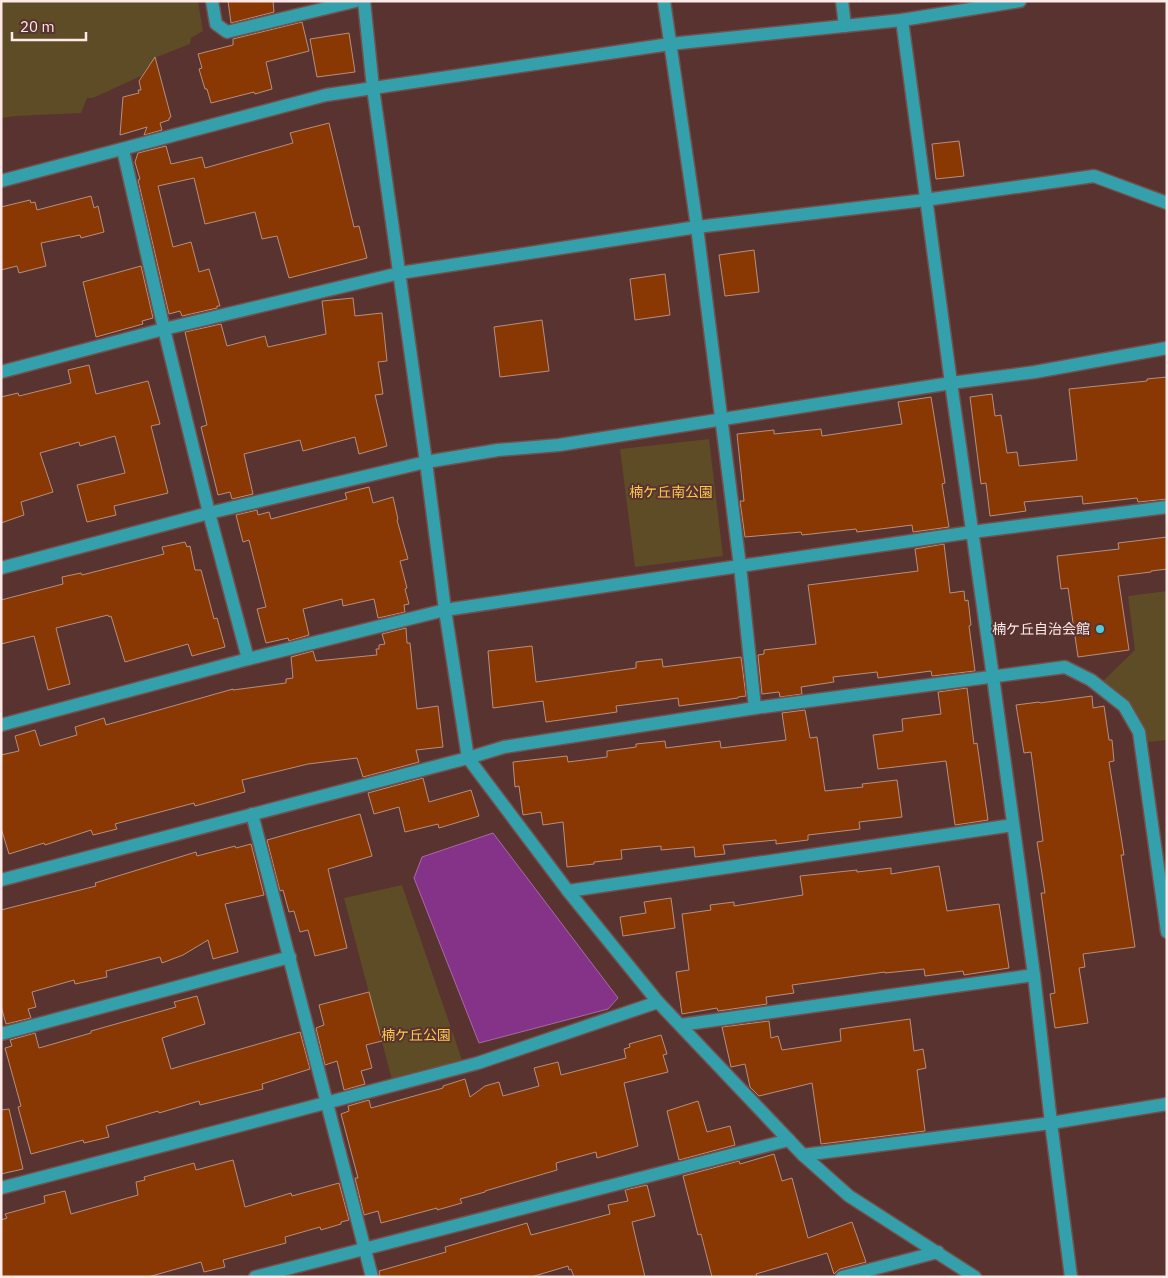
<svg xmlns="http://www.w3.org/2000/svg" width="1168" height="1278" viewBox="0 0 1168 1278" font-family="'IBM Plex Sans','Noto Sans JP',sans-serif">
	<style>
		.green { fill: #5d4c25 }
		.water { fill: #843388; stroke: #a86aa4 }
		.building { fill: #893804; stroke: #b78f7d }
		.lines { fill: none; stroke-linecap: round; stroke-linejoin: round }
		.minor-casing { stroke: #73504c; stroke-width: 15 }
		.minor { stroke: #33a0ac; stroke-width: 12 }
		.poi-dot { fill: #52cbd9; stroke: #59332f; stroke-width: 2 }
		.labels { text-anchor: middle; stroke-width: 4; stroke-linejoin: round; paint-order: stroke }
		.park-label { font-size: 14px; fill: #fbc84d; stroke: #59332f }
		.poi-label { font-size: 14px; fill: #fde9e7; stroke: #59332f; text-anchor: end }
	</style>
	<rect width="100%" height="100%" fill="#59332f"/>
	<g class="green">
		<polygon points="1,1 198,1 203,31 191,38 190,44 157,57 150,64 141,76 93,98 87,98 81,113 16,116 1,118"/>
		<polygon points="709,439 723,556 635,567 620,449"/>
		<polygon points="1167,591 1167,740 1148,742 1127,703 1101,683 1135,650 1128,596"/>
		<polygon points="402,885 463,1063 392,1080 344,898"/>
	</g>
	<polygon class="water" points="493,833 618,998 608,1009 479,1043 414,878 422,857"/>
	<g class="building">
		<polygon points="228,1 273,1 274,12 231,23"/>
		<polygon points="302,22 309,51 266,62 272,89 255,94 254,92 211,103 207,89 205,89 199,69 202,68 198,54 233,45 233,39"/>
		<polygon points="349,33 355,72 317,77 310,39"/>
		<polygon points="155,57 171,117 169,118 169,120 160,123 162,130 144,135 147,127 120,135 123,97 139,93 138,90 141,90 139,81"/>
		<polygon points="329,123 354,227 359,226 367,258 289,278 277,236 262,239 255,212 205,224 194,178 158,186 173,247 191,242 199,272 209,269 220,306 217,306 217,308 182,316 180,311 169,314 138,180 140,179 135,162 138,153 166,146 171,164 202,157 205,168 293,143 290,133"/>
		<polygon points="959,141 964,176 936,179 932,144"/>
		<polygon points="91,196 94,208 98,206 104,232 81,238 80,235 41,243 46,266 19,273 17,266 1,270 1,207 30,200 31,203 35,202 37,210"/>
		<polygon points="754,250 759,292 725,296 719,255"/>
		<polygon points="141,266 153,318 142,321 143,324 96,337 83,282"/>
		<polygon points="665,274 670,315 635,320 630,279"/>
		<polygon points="353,298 355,316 382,313 387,361 378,362 383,394 375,395 387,446 359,454 355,437 303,451 300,440 244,454 253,494 232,499 230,492 218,495 201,427 207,425 185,332 221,324 227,346 265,336 268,347 326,334 322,301"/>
		<polygon points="542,320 549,371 500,377 494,327"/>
		<polygon points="89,365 96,394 148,381 160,424 151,426 168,493 114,506 116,515 87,522 77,485 125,473 115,436 80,446 79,442 40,453 53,492 21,502 24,515 1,523 1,397 18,393 19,396 71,383 68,370"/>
		<polygon points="1167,377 1167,499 1138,502 1137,498 1083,504 1082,496 1024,502 1026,511 990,516 986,483 981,484 970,397 992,394 995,416 1001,415 1007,453 1017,452 1019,466 1077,460 1069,389 1147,381 1147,379"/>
		<polygon points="931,397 945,483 942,484 949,527 913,532 912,525 857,532 856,529 802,535 801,532 745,537 740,501 744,501 737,434 774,430 774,434 821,429 822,436 902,424 898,402"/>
		<polygon points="369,487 373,503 393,497 398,519 397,520 408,559 400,561 407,588 405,589 409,604 404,605 405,612 378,618 374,599 343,606 342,599 303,609 309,635 289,641 288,638 266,643 257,609 266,607 249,540 243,542 236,515 257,510 258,515 269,512 271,519 347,499 345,493"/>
		<polygon points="1167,537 1167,569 1151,571 1151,572 1118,576 1129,650 1078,657 1068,588 1061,589 1057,556 1119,549 1118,543"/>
		<polygon points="185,542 187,547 190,546 195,570 201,570 214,619 217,618 225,647 192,656 188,644 125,662 111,616 109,617 108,615 56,628 70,684 48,690 34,636 1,644 1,600 63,584 62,577 81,573 82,575 164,554 162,547"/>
		<polygon points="944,544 950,593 964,591 965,601 968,600 971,625 969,626 975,671 932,676 931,671 878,678 877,672 833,677 834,682 801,687 802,694 780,697 779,692 762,694 758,655 764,654 764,650 816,644 808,585 918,571 915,549"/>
		<polygon points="406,628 407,643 410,643 417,709 438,706 443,747 416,750 419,762 363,777 357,758 308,764 242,780 245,792 195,806 194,803 115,824 117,829 93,835 91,830 45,845 44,843 9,854 1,828 1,755 19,751 15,736 35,730 40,746 77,735 75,727 104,718 106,725 233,689 233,690 286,683 286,679 293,678 291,657 313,651 316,661 377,655 376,649 379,649 379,645 385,644 382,634"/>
		<polygon points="532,646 536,682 636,668 636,662 662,659 663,667 741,657 746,696 738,697 738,698 679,706 678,698 616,706 617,712 546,722 543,701 493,708 488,651"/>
		<polygon points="967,688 974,744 977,743 988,820 955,825 946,761 878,769 873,735 903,731 902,719 941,714 938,692"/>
		<polygon points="1092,696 1093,708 1104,706 1109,740 1112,740 1114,761 1109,762 1124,855 1121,855 1135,947 1083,954 1085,967 1079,968 1088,1023 1055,1028 1050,994 1055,993 1041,893 1045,893 1037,842 1043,841 1031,752 1024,753 1016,705 1039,702 1040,703"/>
		<polygon points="805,710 810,738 817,737 825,791 863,787 862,784 897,780 902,817 859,822 860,829 808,835 808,840 776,844 776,840 723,845 725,854 695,857 694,847 661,850 661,846 621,850 622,859 594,862 594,864 567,867 563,822 543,825 541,812 523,815 519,786 515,787 513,762 567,756 568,762 607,757 607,751 636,747 636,744 665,741 666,748 720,741 721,748 786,740 782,713"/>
		<polygon points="423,778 429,802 471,790 479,816 439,828 438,824 405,832 399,807 374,814 368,793"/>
		<polygon points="360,814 372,856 328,869 347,948 315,956 308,930 300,932 294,911 289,912 283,890 280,891 267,840"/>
		<polygon points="251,844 264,895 225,904 238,952 213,959 208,940 183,955 162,963 160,957 106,971 107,977 75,984 74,980 32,992 36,1007 28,1009 31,1018 6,1024 1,1006 1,910 96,886 95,883 196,852 197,856 235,846 236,848"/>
		<polygon points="939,866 947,911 999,904 1009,968 964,975 963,971 925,976 924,969 885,973 885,972 792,985 794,993 766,997 767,1004 718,1011 717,1008 682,1014 676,972 689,970 682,914 711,910 710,905 734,902 734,906 803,895 800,876 857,870 857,872 891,868 891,874"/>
		<polygon points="671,898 675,928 623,936 620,917 646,913 644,902"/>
		<polygon points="369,992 382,1041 366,1045 372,1068 361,1071 365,1084 344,1090 337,1061 325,1065 316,1028 324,1025 319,1005"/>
		<polygon points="197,996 205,1024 162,1038 171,1069 300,1032 310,1069 262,1084 263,1089 200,1105 199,1101 159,1113 158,1111 106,1126 109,1137 84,1143 83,1140 31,1154 18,1107 21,1106 5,1048 12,1046 10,1040 35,1033 39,1048 91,1033 91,1031 176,1007 174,1002"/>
		<polygon points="910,1019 914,1051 923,1049 926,1068 917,1070 925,1131 821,1144 812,1083 759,1096 750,1087 745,1064 731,1067 722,1027 769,1021 771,1038 778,1036 782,1050 841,1041 840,1029"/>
		<polygon points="661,1035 667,1054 663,1055 668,1072 624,1083 638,1146 597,1158 596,1152 556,1163 557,1170 485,1191 485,1192 460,1199 462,1203 437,1210 437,1208 381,1223 378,1211 364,1215 355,1178 358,1178 341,1114 349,1111 348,1106 369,1100 371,1108 443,1088 443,1086 465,1079 470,1097 485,1086 499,1082 503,1096 539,1086 534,1068 558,1062 561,1075 626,1058 624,1049 630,1047 629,1044"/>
		<polygon points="698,1101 707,1132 730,1126 735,1145 679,1160 667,1111"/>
		<polygon points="9,1109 23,1169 1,1174 1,1110"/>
		<polygon points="774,1154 782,1181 792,1178 808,1238 852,1222 866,1262 840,1269 837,1271 834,1274 827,1253 756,1274 757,1277 712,1277 701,1234 698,1235 683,1176 739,1161 740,1164"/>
		<polygon points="233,1160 245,1207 291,1193 292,1196 339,1183 349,1220 341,1222 341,1224 321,1230 320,1227 285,1237 286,1243 223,1260 225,1267 204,1272 201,1262 148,1277 1,1277 1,1220 7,1218 5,1214 45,1203 44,1196 65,1191 71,1214 138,1195 136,1182 145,1180 144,1177 194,1163 196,1170"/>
		<polygon points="647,1185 655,1216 632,1222 645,1277 574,1277 571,1269 569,1270 568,1266 531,1277 380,1277 379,1271 446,1252 445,1247 527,1223 531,1235 610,1214 608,1205 628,1201 625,1190"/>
	</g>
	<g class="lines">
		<defs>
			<g id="minor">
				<polyline points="212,1 216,24 227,32 356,1"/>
				<polyline points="364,1 373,88 426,462 445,610 468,758 568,891 658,1002 803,1155 849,1196 975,1277"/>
				<polyline points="664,1 697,227 740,566 755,708"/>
				<polyline points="842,1 845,26"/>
				<polyline points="902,20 951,383 993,677 1034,975 1051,1123 1071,1277"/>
				<polyline points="123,150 164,329 209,513 248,659"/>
				<polyline points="1,181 326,95 670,44 902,20 1020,1"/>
				<polyline points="1,372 164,329 400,273 697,227 925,200 1094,176 1167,203"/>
				<polyline points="1,568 209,513 426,462 498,450 559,445 951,383 1035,372 1167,348"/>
				<polyline points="1,725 248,659 445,610 740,566 972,532 1167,507"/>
				<polyline points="252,814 372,1277"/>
				<polyline points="1,880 468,758 504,747 755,708 1065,667 1091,680 1124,706 1139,732 1167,932"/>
				<polyline points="568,891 1013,825"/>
				<polyline points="680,1025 1034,975"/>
				<polyline points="1,1034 290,957"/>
				<polyline points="803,1155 1051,1123 1167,1104"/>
				<polyline points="1,1188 478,1063 658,1002"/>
				<polyline points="255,1277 789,1140"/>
				<polyline points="842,1277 938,1252"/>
			</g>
		</defs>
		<use href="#minor" class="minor-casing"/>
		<use href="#minor" class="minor"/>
	</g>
	<circle class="poi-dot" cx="1100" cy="629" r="5"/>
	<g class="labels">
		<g class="park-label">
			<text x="671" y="497">楠ケ丘南公園</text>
			<text x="416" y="1040">楠ケ丘公園</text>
		</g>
		<g class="poi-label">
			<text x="1090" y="634">楠ケ丘自治会館</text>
		</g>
	</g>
	<rect width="1168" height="1278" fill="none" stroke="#fde9e7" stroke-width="5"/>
	<path d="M12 32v8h74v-8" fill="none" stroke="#fde9e7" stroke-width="2.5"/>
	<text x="20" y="32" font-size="15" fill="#fde9e7" stroke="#59332f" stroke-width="4" paint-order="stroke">20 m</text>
</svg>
